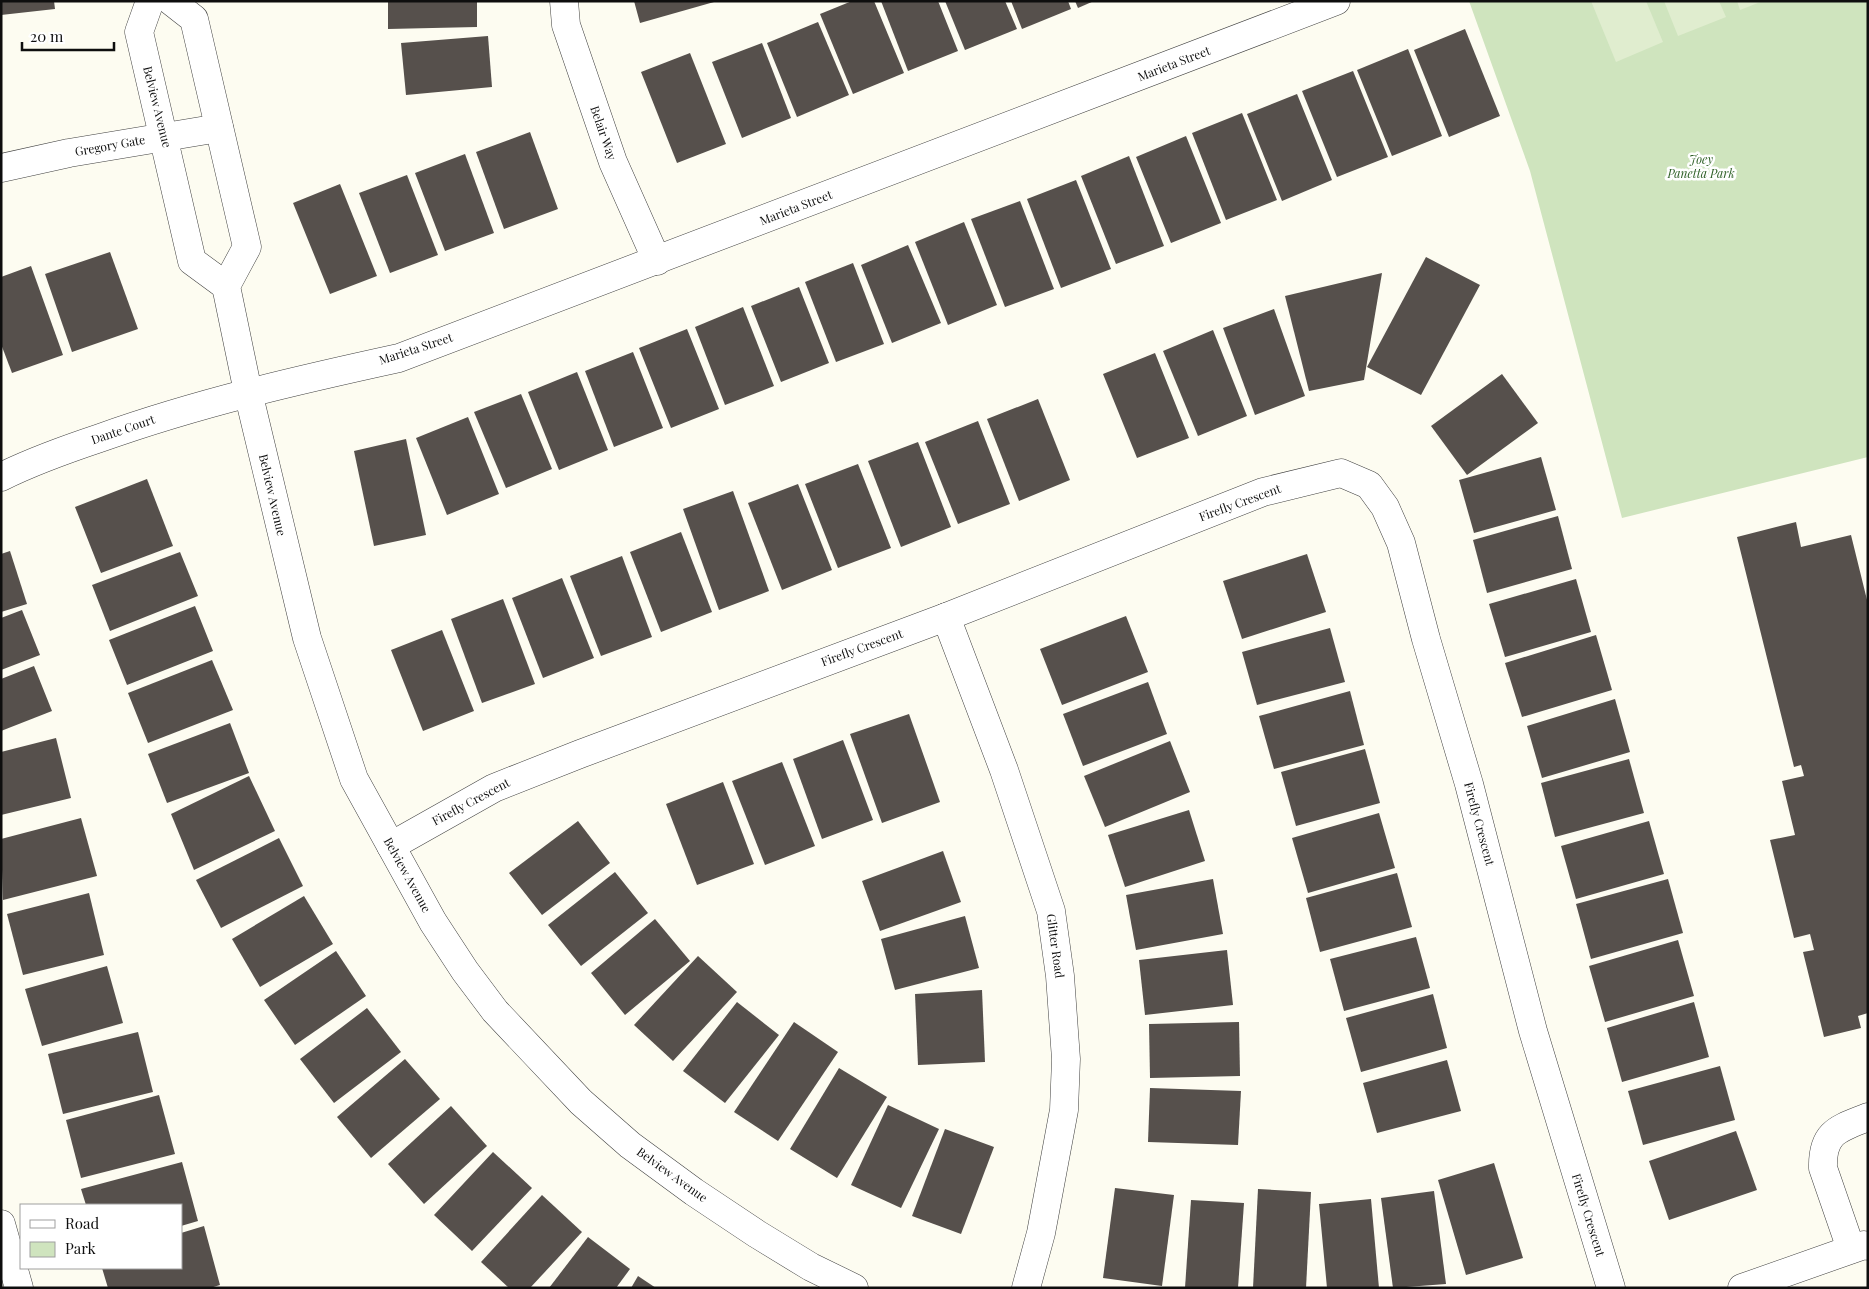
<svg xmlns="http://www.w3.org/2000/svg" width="1869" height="1289" viewBox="0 0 1869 1289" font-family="'Playfair Display',serif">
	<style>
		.green { fill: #cfe4be }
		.pitch { fill: #e0edcf }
		.building { fill: #56504c }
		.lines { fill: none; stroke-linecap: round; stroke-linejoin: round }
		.minor-casing { stroke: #414141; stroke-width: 29 }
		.minor { stroke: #fff; stroke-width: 28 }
		.labels { text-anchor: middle; stroke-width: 5; stroke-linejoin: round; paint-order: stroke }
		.street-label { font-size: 12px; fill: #0e0e0e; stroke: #fff }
		.park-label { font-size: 12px; font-style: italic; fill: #2d5f25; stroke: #fff }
	</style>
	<rect width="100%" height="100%" fill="#fdfcf1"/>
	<polygon class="green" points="1469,1 1868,1 1868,457 1622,518 1530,171"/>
	<g class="pitch">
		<polygon points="1591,1 1646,1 1663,42 1616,62"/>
		<polygon points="1664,1 1719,1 1726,17 1678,36"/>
		<polygon points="1737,1 1763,1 1740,10"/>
	</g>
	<g class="building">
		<polygon points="1,1 54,1 55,9 1,15"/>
		<polygon points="388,1 477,1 477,27 388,29"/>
		<polygon points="634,1 714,1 714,2 640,23"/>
		<polygon points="852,1 874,1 904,73 853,94 820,14"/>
		<polygon points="881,1 938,1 958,51 908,71"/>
		<polygon points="945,1 1005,1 1017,29 965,50"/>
		<polygon points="1011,1 1068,1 1071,9 1022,29"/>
		<polygon points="1075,1 1094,1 1078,8"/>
		<polygon points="818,22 849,95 797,117 767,43"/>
		<polygon points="1465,29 1500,116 1449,137 1414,50"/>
		<polygon points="488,36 492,87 406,95 401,43"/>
		<polygon points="762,43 791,118 742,138 712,62"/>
		<polygon points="1408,49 1442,136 1392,156 1357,70"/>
		<polygon points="690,53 726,144 677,163 641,72"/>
		<polygon points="1353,71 1388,157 1337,177 1302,91"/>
		<polygon points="1297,94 1332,180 1282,201 1247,114"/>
		<polygon points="1242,113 1277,200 1226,220 1192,133"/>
		<polygon points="530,132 558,209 504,229 476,152"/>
		<polygon points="1186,136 1221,223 1171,243 1136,157"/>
		<polygon points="465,154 494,233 445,251 415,173"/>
		<polygon points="1129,156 1164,246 1116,264 1081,176"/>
		<polygon points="407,175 438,255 390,273 359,193"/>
		<polygon points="1076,180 1111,269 1061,288 1027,199"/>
		<polygon points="340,184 377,276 330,294 293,203"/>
		<polygon points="1020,201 1054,289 1005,307 971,219"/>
		<polygon points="964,222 997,305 948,325 915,242"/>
		<polygon points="908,245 941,323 892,343 861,265"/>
		<polygon points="110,252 138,329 72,352 45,274"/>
		<polygon points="1426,257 1480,285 1421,395 1367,367"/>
		<polygon points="853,263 884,344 836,362 805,282"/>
		<polygon points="31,266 63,355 12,373 1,344 1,277"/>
		<polygon points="1382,273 1364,380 1309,391 1285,296"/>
		<polygon points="799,287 829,363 781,382 751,306"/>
		<polygon points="743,307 774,386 725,405 695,327"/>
		<polygon points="1274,309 1305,396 1255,415 1223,328"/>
		<polygon points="687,329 719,409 671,428 639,348"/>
		<polygon points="1213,330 1247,416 1198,436 1163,351"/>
		<polygon points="633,352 663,428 614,447 585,371"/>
		<polygon points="1155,353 1189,438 1137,458 1103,374"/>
		<polygon points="577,372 608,450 559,470 528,392"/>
		<polygon points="1502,374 1538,423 1467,475 1431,426"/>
		<polygon points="521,394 552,469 506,488 474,412"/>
		<polygon points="1038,399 1070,480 1019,501 987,419"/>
		<polygon points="468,417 499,494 447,515 416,438"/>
		<polygon points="978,421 1010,504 958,524 925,442"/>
		<polygon points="406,439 426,535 374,546 354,451"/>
		<polygon points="918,442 951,527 901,547 868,461"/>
		<polygon points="1541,457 1556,510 1474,533 1459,480"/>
		<polygon points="858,464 891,548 838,568 805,484"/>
		<polygon points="147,479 173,546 101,573 75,507"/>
		<polygon points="798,484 832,570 782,590 748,503"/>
		<polygon points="733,491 769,591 719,610 683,509"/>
		<polygon points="1558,516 1572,569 1487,593 1473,540"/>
		<polygon points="1796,522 1801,547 1851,535 1868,604 1868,1013 1858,1016 1861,1028 1824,1037 1803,952 1814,950 1810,934 1794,938 1770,840 1795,835 1782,781 1804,776 1801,765 1794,767 1737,537"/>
		<polygon points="681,532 712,612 661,632 630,552"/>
		<polygon points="10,551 27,604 1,612 1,554"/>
		<polygon points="180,552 198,596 110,631 92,585"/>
		<polygon points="1307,554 1326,612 1242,639 1223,581"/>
		<polygon points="622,556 652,637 601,656 570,576"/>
		<polygon points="562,578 594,658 543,678 512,598"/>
		<polygon points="1576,579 1591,632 1505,657 1489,604"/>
		<polygon points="503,599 535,684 482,703 451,619"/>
		<polygon points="195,606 213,651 127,685 109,640"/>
		<polygon points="22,610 40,655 1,670 1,618"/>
		<polygon points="1126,616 1148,672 1062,705 1040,649"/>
		<polygon points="1330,628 1345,682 1257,705 1242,652"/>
		<polygon points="442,630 474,711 423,731 391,650"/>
		<polygon points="1596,635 1612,690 1522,717 1505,663"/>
		<polygon points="212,660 233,710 148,743 128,693"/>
		<polygon points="34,666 52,711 1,731 1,679"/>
		<polygon points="1148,682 1167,734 1083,766 1063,714"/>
		<polygon points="1350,691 1364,745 1274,769 1259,716"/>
		<polygon points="1615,699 1630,752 1542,778 1527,726"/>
		<polygon points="909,714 940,802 882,823 850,734"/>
		<polygon points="230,723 249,773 167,803 148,754"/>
		<polygon points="56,738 71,798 1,815 1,752"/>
		<polygon points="843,740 873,820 822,839 793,759"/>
		<polygon points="1170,741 1190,792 1105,827 1084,776"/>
		<polygon points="1365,749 1380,803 1296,826 1281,772"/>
		<polygon points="1629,759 1644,813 1555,837 1541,783"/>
		<polygon points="782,762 815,846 765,865 732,781"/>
		<polygon points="249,776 275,831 194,870 171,814"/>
		<polygon points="723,782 754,864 697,885 666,804"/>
		<polygon points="1189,810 1205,861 1125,887 1108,835"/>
		<polygon points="1379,813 1395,868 1308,893 1292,838"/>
		<polygon points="81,818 97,876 3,900 1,839"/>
		<polygon points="578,821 610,863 542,915 509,873"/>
		<polygon points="1649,821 1664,874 1576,899 1561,846"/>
		<polygon points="279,838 303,886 221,928 196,880"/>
		<polygon points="943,851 961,902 880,931 862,881"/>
		<polygon points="615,872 648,913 581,966 548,925"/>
		<polygon points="1397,873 1412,927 1320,952 1306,898"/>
		<polygon points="1213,879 1223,934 1136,950 1126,895"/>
		<polygon points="1668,879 1683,933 1591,959 1576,904"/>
		<polygon points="89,893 104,955 23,975 7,914"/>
		<polygon points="304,896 333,944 260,987 232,939"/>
		<polygon points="965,916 979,968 895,990 881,939"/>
		<polygon points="655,919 690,961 625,1015 591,973"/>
		<polygon points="1416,937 1430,988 1344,1011 1330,959"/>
		<polygon points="1678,940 1694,996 1605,1022 1589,966"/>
		<polygon points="1227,950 1233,1005 1145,1015 1139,960"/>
		<polygon points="336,951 366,996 295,1045 264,1000"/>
		<polygon points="698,956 737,992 673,1061 634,1025"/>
		<polygon points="107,966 123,1023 42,1046 25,989"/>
		<polygon points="982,990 985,1062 918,1065 915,994"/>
		<polygon points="1433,994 1447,1048 1361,1072 1346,1018"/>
		<polygon points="737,1002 779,1035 725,1103 683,1071"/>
		<polygon points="1694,1002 1709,1057 1622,1082 1607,1028"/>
		<polygon points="367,1008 401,1052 334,1103 300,1059"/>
		<polygon points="794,1022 838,1052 778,1141 734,1112"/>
		<polygon points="1239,1022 1240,1076 1150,1078 1149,1024"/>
		<polygon points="138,1032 153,1092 63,1114 48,1054"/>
		<polygon points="405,1059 440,1099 371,1158 337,1117"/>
		<polygon points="1447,1060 1461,1111 1377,1133 1363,1083"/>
		<polygon points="1720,1066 1735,1120 1643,1145 1628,1091"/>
		<polygon points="839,1068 887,1097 837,1178 790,1149"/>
		<polygon points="1150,1088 1241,1091 1238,1145 1148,1142"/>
		<polygon points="159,1095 175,1154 81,1178 66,1120"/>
		<polygon points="888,1105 939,1129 901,1208 851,1185"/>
		<polygon points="451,1106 487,1146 424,1204 388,1164"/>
		<polygon points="945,1129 994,1147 961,1234 912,1216"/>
		<polygon points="1736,1131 1757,1190 1669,1220 1649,1161"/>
		<polygon points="493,1152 532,1188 472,1251 434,1215"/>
		<polygon points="182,1162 198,1221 181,1226 181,1205 86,1205 81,1189"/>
		<polygon points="1494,1163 1523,1258 1466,1275 1438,1180"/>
		<polygon points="1115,1188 1174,1195 1162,1286 1103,1278"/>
		<polygon points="1258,1189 1311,1192 1306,1288 1253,1288"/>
		<polygon points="1434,1191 1446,1284 1393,1288 1381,1198"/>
		<polygon points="542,1195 582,1232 530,1288 509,1288 481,1262"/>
		<polygon points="1371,1199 1379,1288 1327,1288 1319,1204"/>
		<polygon points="1191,1200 1244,1203 1238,1288 1185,1288"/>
		<polygon points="204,1226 220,1285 210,1288 108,1288 102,1268 181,1268 181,1233"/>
		<polygon points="588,1237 630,1269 616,1288 549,1288"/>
		<polygon points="638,1276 656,1288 631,1288"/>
	</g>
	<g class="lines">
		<defs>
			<g id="minor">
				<polyline points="150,1 139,32 192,261 226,286"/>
				<polyline points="171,1 194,19 247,247 226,286 248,392 307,638 354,779 433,922 465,971 495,1011 581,1102 630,1145 694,1192 757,1234 811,1267 854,1288"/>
				<polyline points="564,1 566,25 613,162 657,261"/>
				<polyline points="1,168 69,153 219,128"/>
				<path d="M1,477C33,461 67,449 100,438C198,403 298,380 399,358L1336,1"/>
				<polyline points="946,617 1004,770 1051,911 1060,976 1066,1059 1064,1110 1041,1233 1026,1288"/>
				<polyline points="391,846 494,788 580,754 946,617 1263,492 1341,473 1369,485 1385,507 1401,543 1426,639 1469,784 1533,1031 1611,1288"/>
				<polyline points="1,1224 19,1288"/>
				<path d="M1851,1249L1823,1168C1822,1132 1838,1129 1868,1117"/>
				<polyline points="1742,1288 1864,1245 1868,1246"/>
			</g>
		</defs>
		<use href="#minor" class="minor-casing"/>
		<use href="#minor" class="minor"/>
	</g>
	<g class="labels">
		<g class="street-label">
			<text transform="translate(1174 64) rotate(-21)" y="4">Marieta Street</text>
			<text transform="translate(157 107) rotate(76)" y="4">Belview Avenue</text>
			<text transform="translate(603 133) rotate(71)" y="4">Belair Way</text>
			<text transform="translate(110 146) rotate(-10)" y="4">Gregory Gate</text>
			<text transform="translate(796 208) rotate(-21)" y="4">Marieta Street</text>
			<text transform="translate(416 349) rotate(-18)" y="4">Marieta Street</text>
			<text transform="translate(123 430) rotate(-19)" y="4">Dante Court</text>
			<text transform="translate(272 495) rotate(77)" y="4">Belview Avenue</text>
			<text transform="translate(1240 503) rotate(-20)" y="4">Firefly Crescent</text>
			<text transform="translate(862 648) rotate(-20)" y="4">Firefly Crescent</text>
			<text transform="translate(471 802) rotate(-28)" y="4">Firefly Crescent</text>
			<text transform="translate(1479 824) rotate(75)" y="4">Firefly Crescent</text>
			<text transform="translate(407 875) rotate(61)" y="4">Belview Avenue</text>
			<text transform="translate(1055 946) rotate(82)" y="4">Glitter Road</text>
			<text transform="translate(672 1175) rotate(36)" y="4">Belview Avenue</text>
			<text transform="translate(1588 1215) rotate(73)" y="4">Firefly Crescent</text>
		</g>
		<g class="park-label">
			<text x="1701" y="164">Joey<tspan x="1701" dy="14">Panetta Park</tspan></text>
		</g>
	</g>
	<rect width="1869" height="1289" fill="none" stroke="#0e0e0e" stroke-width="5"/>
	<rect x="20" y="1204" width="162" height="65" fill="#ffffff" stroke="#9f9f9f"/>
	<rect x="30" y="1220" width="25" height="8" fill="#ffffff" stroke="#9f9f9f"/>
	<text x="65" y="1229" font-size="15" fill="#0e0e0e">Road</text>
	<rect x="30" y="1242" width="25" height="15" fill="#cfe4be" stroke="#9f9f9f"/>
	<text x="65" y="1254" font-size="15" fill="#0e0e0e">Park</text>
	<path d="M22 42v8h92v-8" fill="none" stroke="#0e0e0e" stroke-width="2.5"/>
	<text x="30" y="42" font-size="15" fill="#0e0e0e" stroke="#ffffff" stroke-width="4" paint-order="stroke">20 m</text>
</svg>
